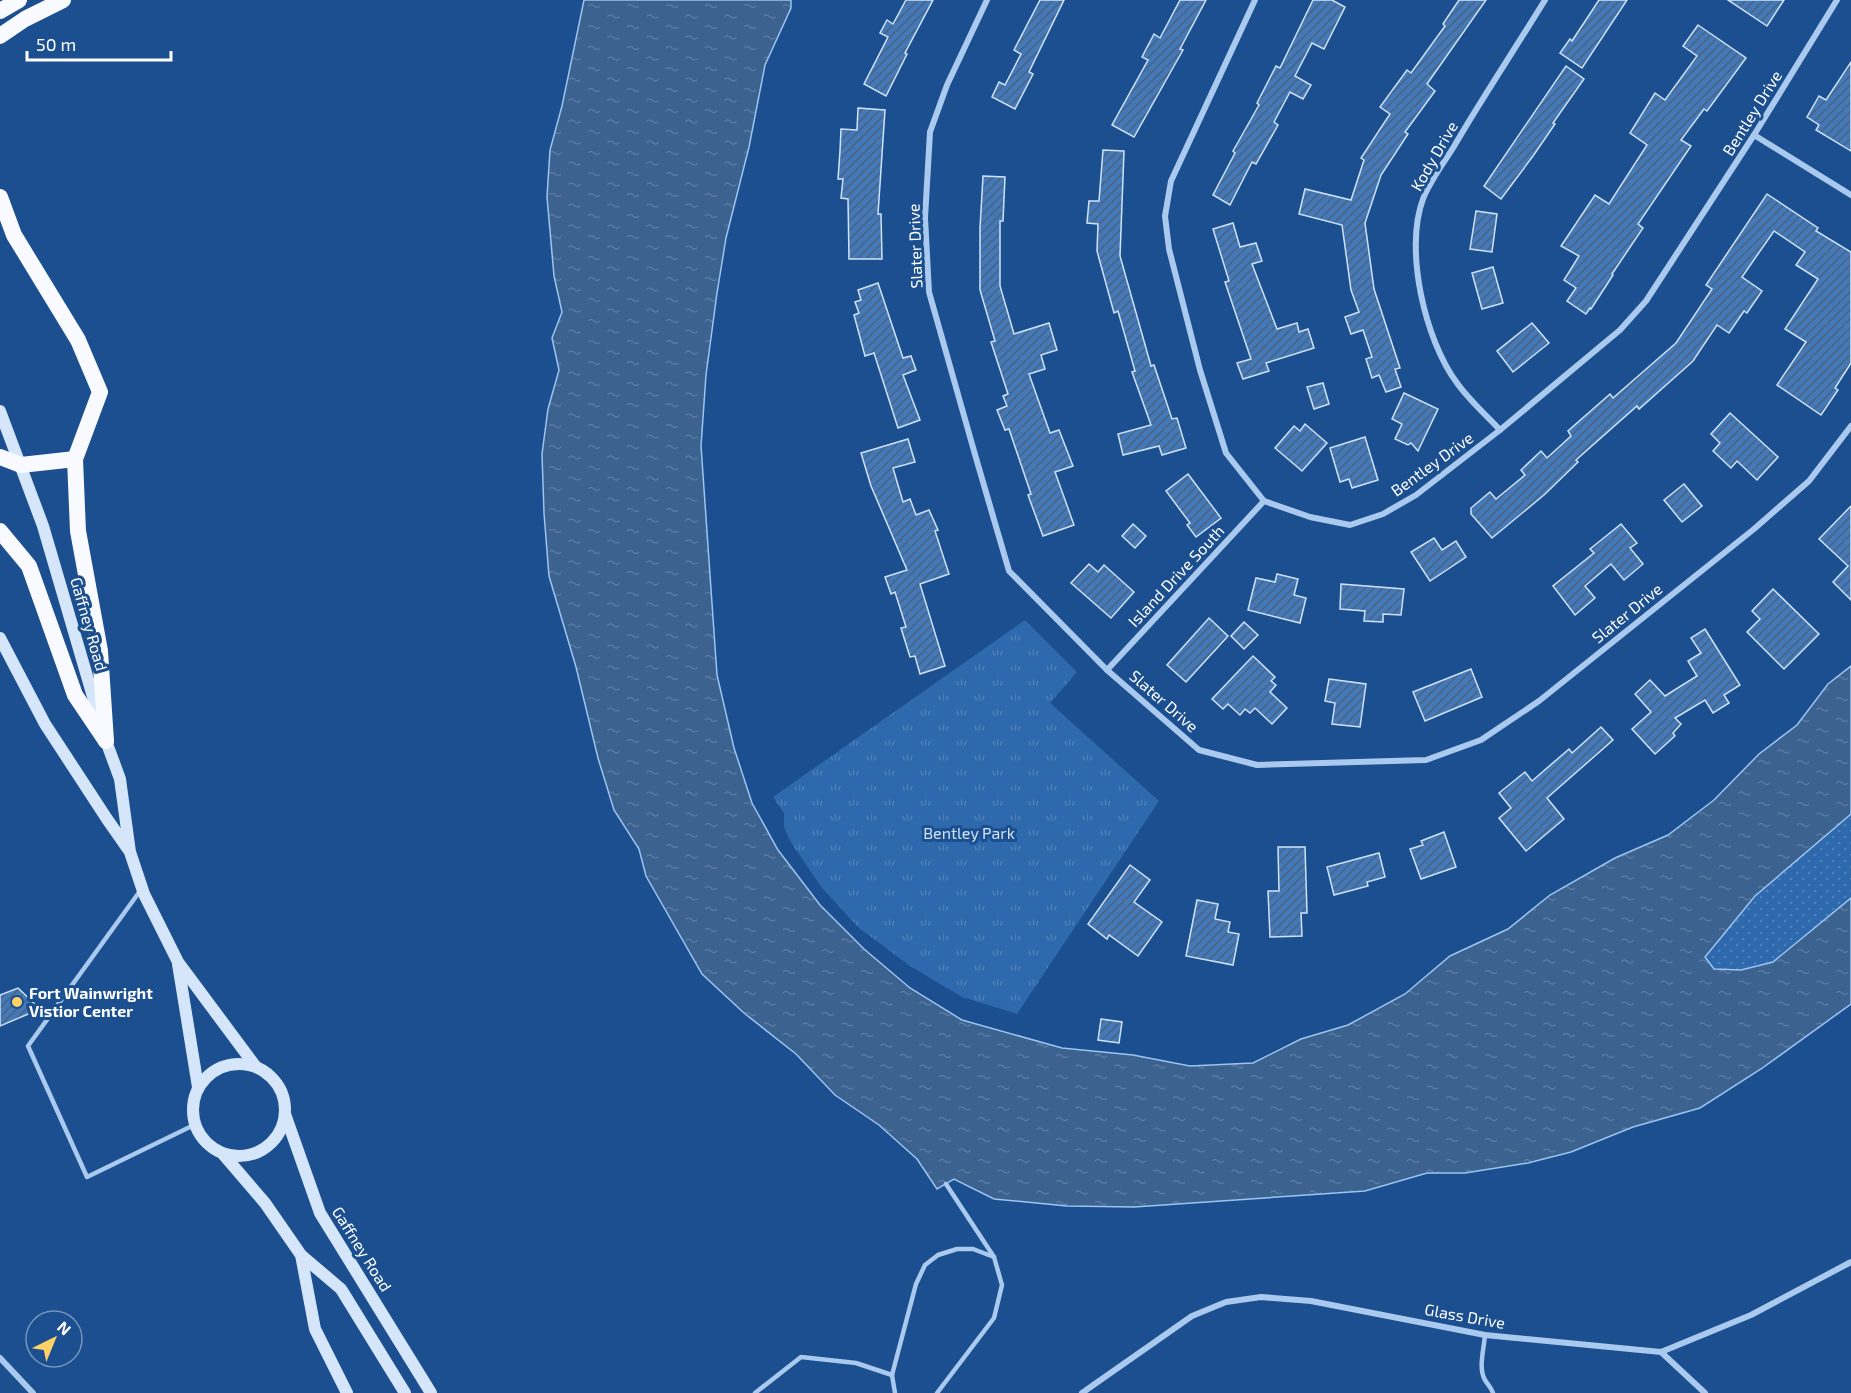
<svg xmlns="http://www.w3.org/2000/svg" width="1851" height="1393" viewBox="0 0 1851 1393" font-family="'Exo 2',sans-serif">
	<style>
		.grass { fill: url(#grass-dots) }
		.park { fill: url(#park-tufts) }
		.water { fill: url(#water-ripples); stroke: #9cc4f0; stroke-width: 1.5 }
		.building { fill: url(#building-hatch); stroke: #cfe3fa; stroke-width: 1.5 }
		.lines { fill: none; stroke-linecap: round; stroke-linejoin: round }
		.service { stroke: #a9c9ee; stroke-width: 4.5 }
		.minor { stroke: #a9c9ee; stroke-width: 6 }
		.secondary { stroke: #d6e6fa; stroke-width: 12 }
		.trunk { stroke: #f8faff; stroke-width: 16 }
		.poi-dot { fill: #ffd166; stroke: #1b4f8f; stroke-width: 2 }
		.labels { text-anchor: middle; stroke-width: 6; stroke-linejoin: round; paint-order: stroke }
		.street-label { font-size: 16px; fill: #fff; stroke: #1b4f8f }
		.park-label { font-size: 16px; fill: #cfe3fa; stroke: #1b4f8f }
		.poi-label { font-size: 16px; font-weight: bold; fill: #fff; stroke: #1b4f8f; text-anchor: start }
	</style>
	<defs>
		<pattern id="grass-dots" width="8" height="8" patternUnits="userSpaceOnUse" patternTransform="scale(1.5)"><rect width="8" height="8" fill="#2e69ad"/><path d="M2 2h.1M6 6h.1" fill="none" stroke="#4d80b9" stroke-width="1.8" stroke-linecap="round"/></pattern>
		<pattern id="park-tufts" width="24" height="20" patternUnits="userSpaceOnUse" patternTransform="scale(1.5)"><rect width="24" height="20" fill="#2e69ad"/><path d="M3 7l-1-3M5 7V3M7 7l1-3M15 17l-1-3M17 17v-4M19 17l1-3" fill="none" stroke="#4d80b9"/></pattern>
		<pattern id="water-ripples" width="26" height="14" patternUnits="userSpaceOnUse" patternTransform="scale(1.5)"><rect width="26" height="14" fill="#3c6290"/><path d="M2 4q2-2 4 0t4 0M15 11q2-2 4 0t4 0" fill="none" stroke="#597aa1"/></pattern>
		<pattern id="building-hatch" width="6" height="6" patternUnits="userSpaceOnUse" patternTransform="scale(1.5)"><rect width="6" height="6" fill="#4478b7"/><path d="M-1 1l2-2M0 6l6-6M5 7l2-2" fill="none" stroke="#486282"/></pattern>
	</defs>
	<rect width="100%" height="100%" fill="#1b4f8f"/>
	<polygon class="grass" points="1851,814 1851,898 1773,962 1741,970 1714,969 1704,957 1755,896"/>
	<polygon class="park" points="1025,620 1077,672 1050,703 1159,801 1017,1014 962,997 910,966 859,928 822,888 790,841 784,827 784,813 773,797"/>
	<polygon class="water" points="584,0 791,0 791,8 765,65 749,147 726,238 717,293 706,375 701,446 717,675 734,748 752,803 778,850 820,905 864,949 910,988 962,1020 1062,1048 1133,1055 1190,1066 1253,1063 1301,1039 1348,1025 1405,994 1450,956 1508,929 1550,895 1615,858 1668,835 1714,800 1759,754 1797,725 1828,684 1851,666 1851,814 1755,896 1705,957 1714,969 1741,970 1773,962 1851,898 1851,1004 1761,1069 1700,1108 1633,1127 1571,1152 1528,1163 1465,1173 1427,1173 1365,1191 1134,1207 1067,1206 994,1199 954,1179 937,1189 917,1159 879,1125 835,1095 796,1054 744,1013 702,974 646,876 639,849 614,810 598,758 576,667 549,576 544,513 542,454 548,409 559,370 552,338 562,312 554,276 547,197 550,150 562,106"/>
	<g class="building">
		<polygon points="906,0 933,0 905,53 907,54 886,96 864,84 888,37 880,33 887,20 893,24"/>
		<polygon points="1040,0 1064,0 1029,72 1033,74 1015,109 992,97 999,82 1005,85 1021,54 1014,50"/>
		<polygon points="1180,0 1206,0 1180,49 1183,50 1134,137 1112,125 1148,60 1142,57 1154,34 1160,38"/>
		<polygon points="1313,0 1332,0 1345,7 1324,49 1312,43 1295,76 1311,85 1303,99 1290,92 1274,122 1278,125 1256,164 1252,162 1230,205 1213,195 1235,153 1233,151 1259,105 1257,103 1276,66 1280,68"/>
		<polygon points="1459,0 1486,0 1427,84 1435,91 1405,132 1408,134 1381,175 1365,223 1374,289 1400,368 1395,369 1401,387 1386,392 1379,375 1372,378 1366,359 1372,357 1363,330 1351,334 1345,317 1359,312 1351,290 1342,225 1299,214 1305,189 1351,200 1364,160 1361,158 1390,114 1380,107 1407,70 1411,73 1445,26 1443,24"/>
		<polygon points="1599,0 1627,0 1582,68 1560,53 1570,39 1572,41"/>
		<polygon points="1728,0 1784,0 1767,26"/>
		<polygon points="1698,25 1746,58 1707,111 1704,109 1681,140 1691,146 1638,224 1643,228 1612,274 1613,275 1591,309 1590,308 1586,314 1567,301 1576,288 1564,280 1579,256 1561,246 1595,195 1609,204 1647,145 1630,133 1655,93 1665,100 1697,56 1683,46"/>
		<polygon points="1851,62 1851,151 1816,130 1819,125 1807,117 1819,96 1826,100"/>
		<polygon points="1566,66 1584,79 1553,123 1555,124 1533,156 1501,199 1484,186"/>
		<polygon points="858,108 885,110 878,214 881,214 882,259 849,259 848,199 841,198 843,179 838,179 840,151 841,129 857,130"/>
		<polygon points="1103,150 1124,151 1120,256 1151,366 1154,365 1172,419 1177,418 1186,448 1162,455 1159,446 1123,455 1118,434 1151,425 1132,372 1135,371 1118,311 1114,313 1097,251 1098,224 1087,223 1089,201 1099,201"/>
		<polygon points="983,176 1005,177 1003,221 1000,221 1000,286 1014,334 1049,323 1057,350 1041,355 1045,369 1029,374 1050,433 1059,430 1073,466 1055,472 1074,525 1043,536 1028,495 1031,494 1009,429 1005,430 997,410 1007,406 1003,396 1008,394 991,342 995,341 980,290 980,228"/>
		<polygon points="1767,194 1818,228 1816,231 1851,252 1851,363 1835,388 1838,390 1821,415 1777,385 1806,342 1785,329 1818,279 1796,265 1805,252 1774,231 1742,277 1762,291 1747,313 1744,311 1729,333 1717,325 1693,361 1639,409 1637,406 1576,460 1578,462 1544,495 1492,538 1471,514 1471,508 1490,492 1496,499 1525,475 1521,470 1541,451 1547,458 1571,436 1568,431 1610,394 1613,398 1676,343 1712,289 1706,285"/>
		<polygon points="1476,211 1497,214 1492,252 1470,249"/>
		<polygon points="1233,223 1240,247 1256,243 1262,261 1252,264 1277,329 1297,323 1299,332 1308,329 1314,348 1266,363 1269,371 1243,379 1237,363 1251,359 1225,282 1229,281 1213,229"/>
		<polygon points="1493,267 1503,303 1482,309 1472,273"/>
		<polygon points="878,283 903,358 911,356 916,370 903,375 920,420 898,428 874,353 865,356 854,315 859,313 855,302 861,300 858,290"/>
		<polygon points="1532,323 1549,343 1513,372 1497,351"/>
		<polygon points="1323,383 1329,404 1314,409 1307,387"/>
		<polygon points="1404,393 1438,409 1418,451 1411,443 1408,445 1395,439 1402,424 1392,419"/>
		<polygon points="1730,413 1778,457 1757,480 1737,461 1731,468 1713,451 1720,443 1711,434"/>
		<polygon points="1305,424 1327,443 1302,471 1275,448 1294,426 1300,431"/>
		<polygon points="1365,437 1378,480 1352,488 1349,479 1340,482 1330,448"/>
		<polygon points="908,439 915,462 893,468 903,502 910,499 916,515 929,510 938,530 935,531 949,574 920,584 945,666 920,674 915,656 910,657 901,628 906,627 895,592 891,594 885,577 907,570 871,486 861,453"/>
		<polygon points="1188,474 1221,518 1196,537 1187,525 1190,523 1166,491"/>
		<polygon points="1684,484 1702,506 1682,522 1664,500"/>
		<polygon points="1851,506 1851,600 1833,582 1848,566 1819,539"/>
		<polygon points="1133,524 1146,536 1135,548 1122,536"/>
		<polygon points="1621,524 1637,543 1630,548 1643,564 1624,580 1611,564 1585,586 1595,598 1575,615 1553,586 1594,553 1590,549"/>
		<polygon points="1434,538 1442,550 1456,541 1466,557 1430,581 1411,552"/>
		<polygon points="1089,564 1098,572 1104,565 1134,592 1111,618 1071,583"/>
		<polygon points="1277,574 1298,579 1294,595 1306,598 1300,623 1248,610 1256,578 1275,582"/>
		<polygon points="1341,584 1404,589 1401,615 1383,614 1383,622 1364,621 1365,611 1340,609"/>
		<polygon points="1773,589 1819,634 1784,669 1747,632 1760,619 1752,611"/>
		<polygon points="1209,618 1228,636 1186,682 1167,665"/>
		<polygon points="1244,622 1258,635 1244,649 1231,636"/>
		<polygon points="1705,629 1740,685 1724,695 1729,703 1713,713 1705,700 1675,718 1681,724 1673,733 1675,736 1655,754 1632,729 1651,712 1635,694 1650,680 1665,696 1697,676 1688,661 1701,653 1691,638"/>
		<polygon points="1253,656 1275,677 1271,681 1276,685 1270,692 1287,708 1272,724 1255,708 1250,713 1245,709 1240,715 1228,704 1223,709 1212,699"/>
		<polygon points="1471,669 1482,697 1425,721 1413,692"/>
		<polygon points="1329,679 1366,684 1360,727 1332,724 1335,703 1325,701"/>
		<polygon points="1601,727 1613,740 1547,798 1564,819 1526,851 1499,818 1511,808 1499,793 1525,772 1532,781 1569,749 1572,753"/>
		<polygon points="1444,832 1456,867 1421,879 1410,849 1423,845 1421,841"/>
		<polygon points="1278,847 1305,847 1307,913 1301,913 1302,936 1270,937 1268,891 1279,891"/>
		<polygon points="1379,853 1385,877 1367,882 1368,886 1334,895 1327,867"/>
		<polygon points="1130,865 1150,880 1134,902 1162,922 1138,956 1109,935 1107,939 1088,924"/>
		<polygon points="1197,900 1218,904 1215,919 1230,922 1228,932 1239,934 1233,965 1186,956"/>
		<polygon points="18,988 40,1009 0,1026 0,995"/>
		<polygon points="1101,1019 1122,1022 1119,1043 1098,1040"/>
	</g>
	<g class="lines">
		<g class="service">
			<polyline points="140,891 28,1046 87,1177 194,1125"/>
			<path d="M1485,1335C1484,1349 1478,1368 1485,1380C1488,1385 1491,1387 1493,1393"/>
			<polyline points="755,1393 801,1357 856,1363 892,1375"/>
			<polyline points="895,1393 892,1375 916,1284 925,1265 938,1255 957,1249 973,1249 994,1257"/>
			<polyline points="937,1393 994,1318 1002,1285 994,1257 946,1184"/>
		</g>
		<g class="minor">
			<polyline points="987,0 947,85 930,132 925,218 929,292 976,458 1009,571 1107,670 1199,750 1257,765 1426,760 1481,740 1539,701 1754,529 1809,481 1851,426"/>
			<polyline points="1255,0 1171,181 1165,216 1169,249 1200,370 1226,453 1264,501 1310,517 1350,525 1383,514 1416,495 1500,430 1620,330 1646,301 1754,135 1837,0"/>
			<polyline points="1754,135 1851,195"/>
			<path d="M1500,430C1486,415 1469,400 1457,383C1425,340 1404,250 1423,199C1430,181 1443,164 1453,148C1482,98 1515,49 1545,0"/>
			<polyline points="1107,670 1264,501"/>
			<polyline points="1661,1352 1705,1393"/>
			<polyline points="0,1358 33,1393"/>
			<polyline points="1082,1393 1192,1316 1226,1302 1261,1297 1311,1301 1485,1335 1661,1352 1751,1315 1851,1262"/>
		</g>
		<g class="secondary">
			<polyline points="0,411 43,526 106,741 120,779 130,852 144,894 178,962 256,1067"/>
			<polyline points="0,638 45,724 107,819 128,849"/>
			<polyline points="178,964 198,1087"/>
			<circle cx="239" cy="1110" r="46"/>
			<polyline points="285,1114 320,1213 431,1393"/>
			<polyline points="223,1154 265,1203 301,1255 315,1329 347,1393"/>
			<polyline points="301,1255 341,1289 405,1393"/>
		</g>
		<g class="trunk">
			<polyline points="0,11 19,0"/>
			<polyline points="0,36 25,19 63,0"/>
			<polyline points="0,197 14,235 78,340 100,392 75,459 78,531 100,651 106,741"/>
			<polyline points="0,457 21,465 75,459"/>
			<polyline points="0,531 29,566 75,695 106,741"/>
		</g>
	</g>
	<circle class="poi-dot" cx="17" cy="1002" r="6"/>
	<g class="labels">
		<g class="street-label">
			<text transform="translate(1752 113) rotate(-58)" y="6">Bentley Drive</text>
			<text transform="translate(1434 156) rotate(-60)" y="6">Kody Drive</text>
			<text transform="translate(915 246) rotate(-92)" y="6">Slater Drive</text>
			<text transform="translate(1432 464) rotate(-36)" y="6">Bentley Drive</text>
			<text transform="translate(1176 576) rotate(-47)" y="6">Island Drive South</text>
			<text transform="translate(1627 613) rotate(-39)" y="6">Slater Drive</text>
			<text transform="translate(89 624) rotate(74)" y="6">Gaffney Road</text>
			<text transform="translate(1164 701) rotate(41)" y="6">Slater Drive</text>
			<text transform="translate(362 1249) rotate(58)" y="6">Gaffney Road</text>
			<text transform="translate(1465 1316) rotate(10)" y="6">Glass Drive</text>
		</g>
		<g class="park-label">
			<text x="969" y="839">Bentley Park</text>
		</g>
		<g class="poi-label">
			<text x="29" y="999">Fort Wainwright<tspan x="29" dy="18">Vistior Center</tspan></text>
		</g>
	</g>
	<g transform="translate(54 1339) rotate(43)"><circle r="28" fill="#1b4f8f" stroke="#7695bc" stroke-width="1.5"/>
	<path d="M0-4.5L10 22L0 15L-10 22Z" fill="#ffd166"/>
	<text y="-9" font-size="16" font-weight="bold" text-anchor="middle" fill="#ffffff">N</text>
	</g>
	<path d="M27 51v9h144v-9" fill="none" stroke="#ffffff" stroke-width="3"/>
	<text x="36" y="51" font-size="18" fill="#ffffff" stroke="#1b4f8f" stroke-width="4.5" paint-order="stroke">50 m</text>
</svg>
